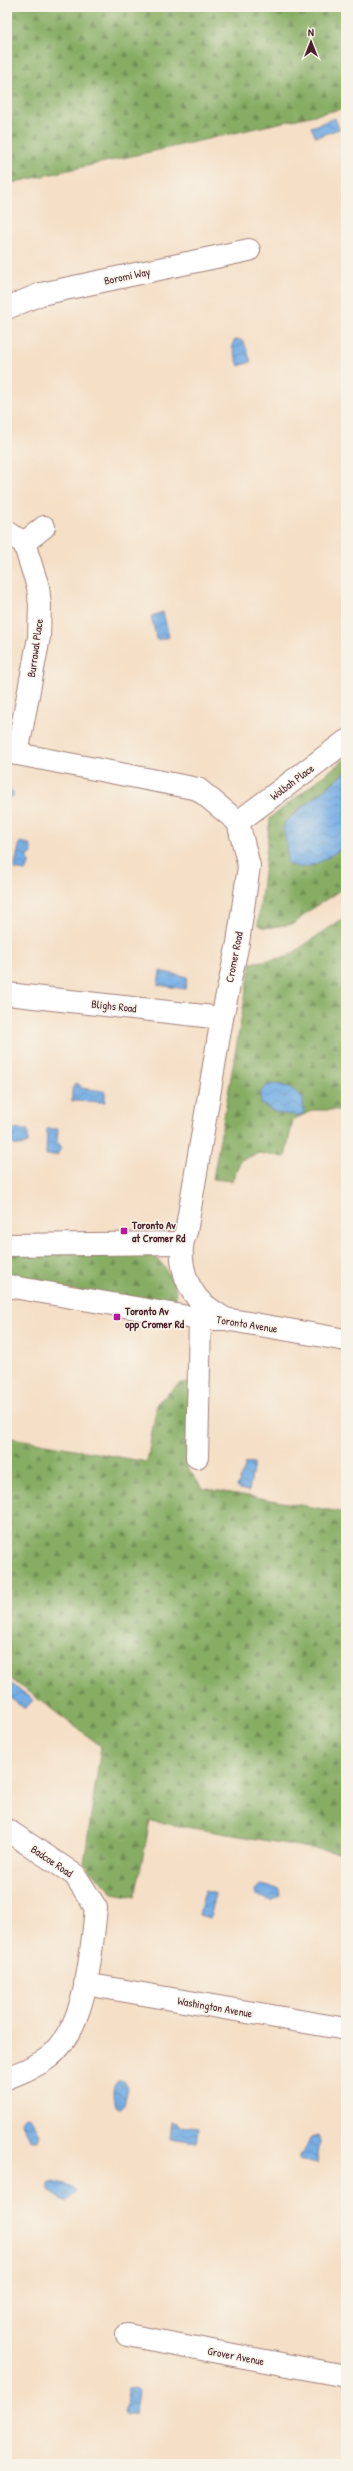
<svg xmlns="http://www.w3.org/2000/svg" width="353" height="2471" viewBox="0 0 353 2471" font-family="'Patrick Hand',sans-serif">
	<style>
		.forest { fill: url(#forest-firs); stroke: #686647 }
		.water { fill: url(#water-waves); stroke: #606788 }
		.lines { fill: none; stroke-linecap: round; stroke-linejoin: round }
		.minor-casing { stroke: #a07f78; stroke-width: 24 }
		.minor { stroke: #fff; stroke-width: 22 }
		.poi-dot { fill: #b5179e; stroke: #f7f3e8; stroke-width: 1.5 }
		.labels { text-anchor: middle; stroke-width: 3; stroke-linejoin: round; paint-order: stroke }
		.street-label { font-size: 11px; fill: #4a1f2b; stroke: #f7f3e8 }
		.poi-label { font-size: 11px; font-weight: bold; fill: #4a1f2b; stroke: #f7f3e8; text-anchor: start }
	</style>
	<defs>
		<pattern id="forest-firs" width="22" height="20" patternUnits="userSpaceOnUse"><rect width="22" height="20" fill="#86ad63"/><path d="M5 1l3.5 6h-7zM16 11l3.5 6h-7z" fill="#708c52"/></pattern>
		<pattern id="water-waves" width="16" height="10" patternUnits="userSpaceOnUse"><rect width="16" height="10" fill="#75afe5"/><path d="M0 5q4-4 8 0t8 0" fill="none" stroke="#628eba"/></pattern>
	</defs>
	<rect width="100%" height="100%" fill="#f7f3e8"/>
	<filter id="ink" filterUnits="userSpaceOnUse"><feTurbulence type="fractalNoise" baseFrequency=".025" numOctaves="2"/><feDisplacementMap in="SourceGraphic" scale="8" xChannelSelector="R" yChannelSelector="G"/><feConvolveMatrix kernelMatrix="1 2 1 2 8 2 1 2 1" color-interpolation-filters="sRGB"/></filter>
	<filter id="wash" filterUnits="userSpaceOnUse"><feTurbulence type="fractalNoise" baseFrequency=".012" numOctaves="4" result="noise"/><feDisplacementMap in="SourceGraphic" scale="16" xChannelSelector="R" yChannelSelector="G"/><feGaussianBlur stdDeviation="0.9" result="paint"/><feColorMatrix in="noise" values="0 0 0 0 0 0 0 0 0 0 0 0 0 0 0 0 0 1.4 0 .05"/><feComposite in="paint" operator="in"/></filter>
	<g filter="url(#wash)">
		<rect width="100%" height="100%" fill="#f5dfc6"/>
		<g class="forest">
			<polygon points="7,7 346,7 346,108 7,184"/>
			<path d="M346,758V772L292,815C278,830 288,836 286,853L337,852L346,845V886L309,911L294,924L265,928L258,925L270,818Z"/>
			<polygon points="346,916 346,1110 313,1110 293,1120 285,1157 259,1153 241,1160 232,1181 213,1179 251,963 287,957"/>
			<path d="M7,1252H148C160,1257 179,1285 176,1299L169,1306L7,1279Z"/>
			<polygon points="180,1383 190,1383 189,1436 186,1445 185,1464 202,1488 346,1513 346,1854 150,1821 135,1897 113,1893 84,1863 101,1746 7,1676 7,1437 147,1462 157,1403"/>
		</g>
		<g class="water">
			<polygon points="335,118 339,129 316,137 311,127"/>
			<polygon points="238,339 244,342 251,362 239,366 232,346 234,341"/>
			<polygon points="163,612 169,637 157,640 151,616"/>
			<path d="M346,772V845C331,856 303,877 287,862V845L283,829L285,822Z"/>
			<polygon points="7,786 13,792 13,796 7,799"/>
			<polygon points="20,842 30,844 32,853 28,856 29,865 25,871 14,869"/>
			<polygon points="160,971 187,977 185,989 158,985"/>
			<polygon points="75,1083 80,1085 81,1088 105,1091 105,1102 72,1101 72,1089"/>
			<polygon points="276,1084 289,1087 303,1097 304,1112 300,1116 277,1113 261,1104 260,1093 267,1085"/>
			<polygon points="7,1129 28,1130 28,1143 20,1146 7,1143"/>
			<polygon points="47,1129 58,1129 57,1142 61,1148 57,1155 46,1155"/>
			<polygon points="245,1463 254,1464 249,1491 239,1489 237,1487 244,1470"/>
			<polygon points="10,1683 33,1700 25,1709 10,1698 7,1700 7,1687"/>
			<polygon points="260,1885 279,1889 280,1895 271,1901 256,1895 255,1890"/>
			<polygon points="205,1891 216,1894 210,1918 199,1915"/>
			<path d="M118,2081H124L128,2088L124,2104L120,2108L115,2107C113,2099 111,2086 118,2081Z"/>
			<polygon points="26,2116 30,2117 40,2135 38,2141 30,2139 21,2121"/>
			<polygon points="172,2122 176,2123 177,2126 199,2128 197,2142 170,2138"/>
			<polygon points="318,2135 320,2141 317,2163 299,2160 299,2156 306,2148 311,2137"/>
			<polygon points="54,2182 73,2188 76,2192 67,2202 49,2190 49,2184"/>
			<polygon points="137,2388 138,2392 135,2415 125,2415 123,2410 127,2398 128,2389"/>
		</g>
	</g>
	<g filter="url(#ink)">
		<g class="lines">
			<defs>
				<g id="minor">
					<polyline points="7,308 41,294 249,250"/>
					<polyline points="7,532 24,543 38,587 40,605 39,637 17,754"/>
					<polyline points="24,543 44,527"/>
					<path d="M7,752L198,789L238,822L249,866L238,943L222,1018L186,1232C177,1252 183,1281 198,1299C205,1307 216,1313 225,1319"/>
					<polyline points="238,822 346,741"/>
					<polyline points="7,994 222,1018"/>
					<polyline points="7,1245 181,1243"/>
					<polyline points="7,1286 200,1319 225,1319 346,1340"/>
					<polyline points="197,1457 200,1319"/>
					<path d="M7,1830L75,1875L96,1908C91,1953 87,2028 48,2058C36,2067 21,2072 7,2078"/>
					<polyline points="85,1984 346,2029"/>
					<polyline points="127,2335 346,2376"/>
				</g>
			</defs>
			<use href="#minor" class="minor-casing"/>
			<use href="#minor" class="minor"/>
		</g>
	</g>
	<g class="poi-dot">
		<rect x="120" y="1227" width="8" height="8" rx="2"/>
		<rect x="113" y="1313" width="8" height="8" rx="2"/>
	</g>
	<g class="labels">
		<g class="street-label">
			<text transform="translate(127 276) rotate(-12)" y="4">Boromi Way</text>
			<text transform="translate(35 648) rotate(-82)" y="4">Burrawal Place</text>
			<text transform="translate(292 782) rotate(-37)" y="4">Wolbah Place</text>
			<text transform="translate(234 957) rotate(-79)" y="4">Cromer Road</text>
			<text transform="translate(114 1006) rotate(6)" y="4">Blighs Road</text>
			<text transform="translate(247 1324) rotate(9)" y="4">Toronto Avenue</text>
			<text transform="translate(52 1861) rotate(34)" y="4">Badcoe Road</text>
			<text transform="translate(215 2007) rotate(10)" y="4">Washington Avenue</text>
			<text transform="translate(236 2356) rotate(11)" y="4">Grover Avenue</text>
		</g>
		<g class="poi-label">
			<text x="132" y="1229">Toronto Av<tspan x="132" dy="13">at Cromer Rd</tspan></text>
			<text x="125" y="1315">Toronto Av<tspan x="125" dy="13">opp Cromer Rd</tspan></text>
		</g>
	</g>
	<rect width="353" height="2471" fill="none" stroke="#f7f3e8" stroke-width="24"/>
	<g transform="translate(311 42)" stroke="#f7f3e8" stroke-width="3" paint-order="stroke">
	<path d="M0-3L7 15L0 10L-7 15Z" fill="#4a1f2b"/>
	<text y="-6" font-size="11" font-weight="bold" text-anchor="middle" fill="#4a1f2b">N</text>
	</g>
</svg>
